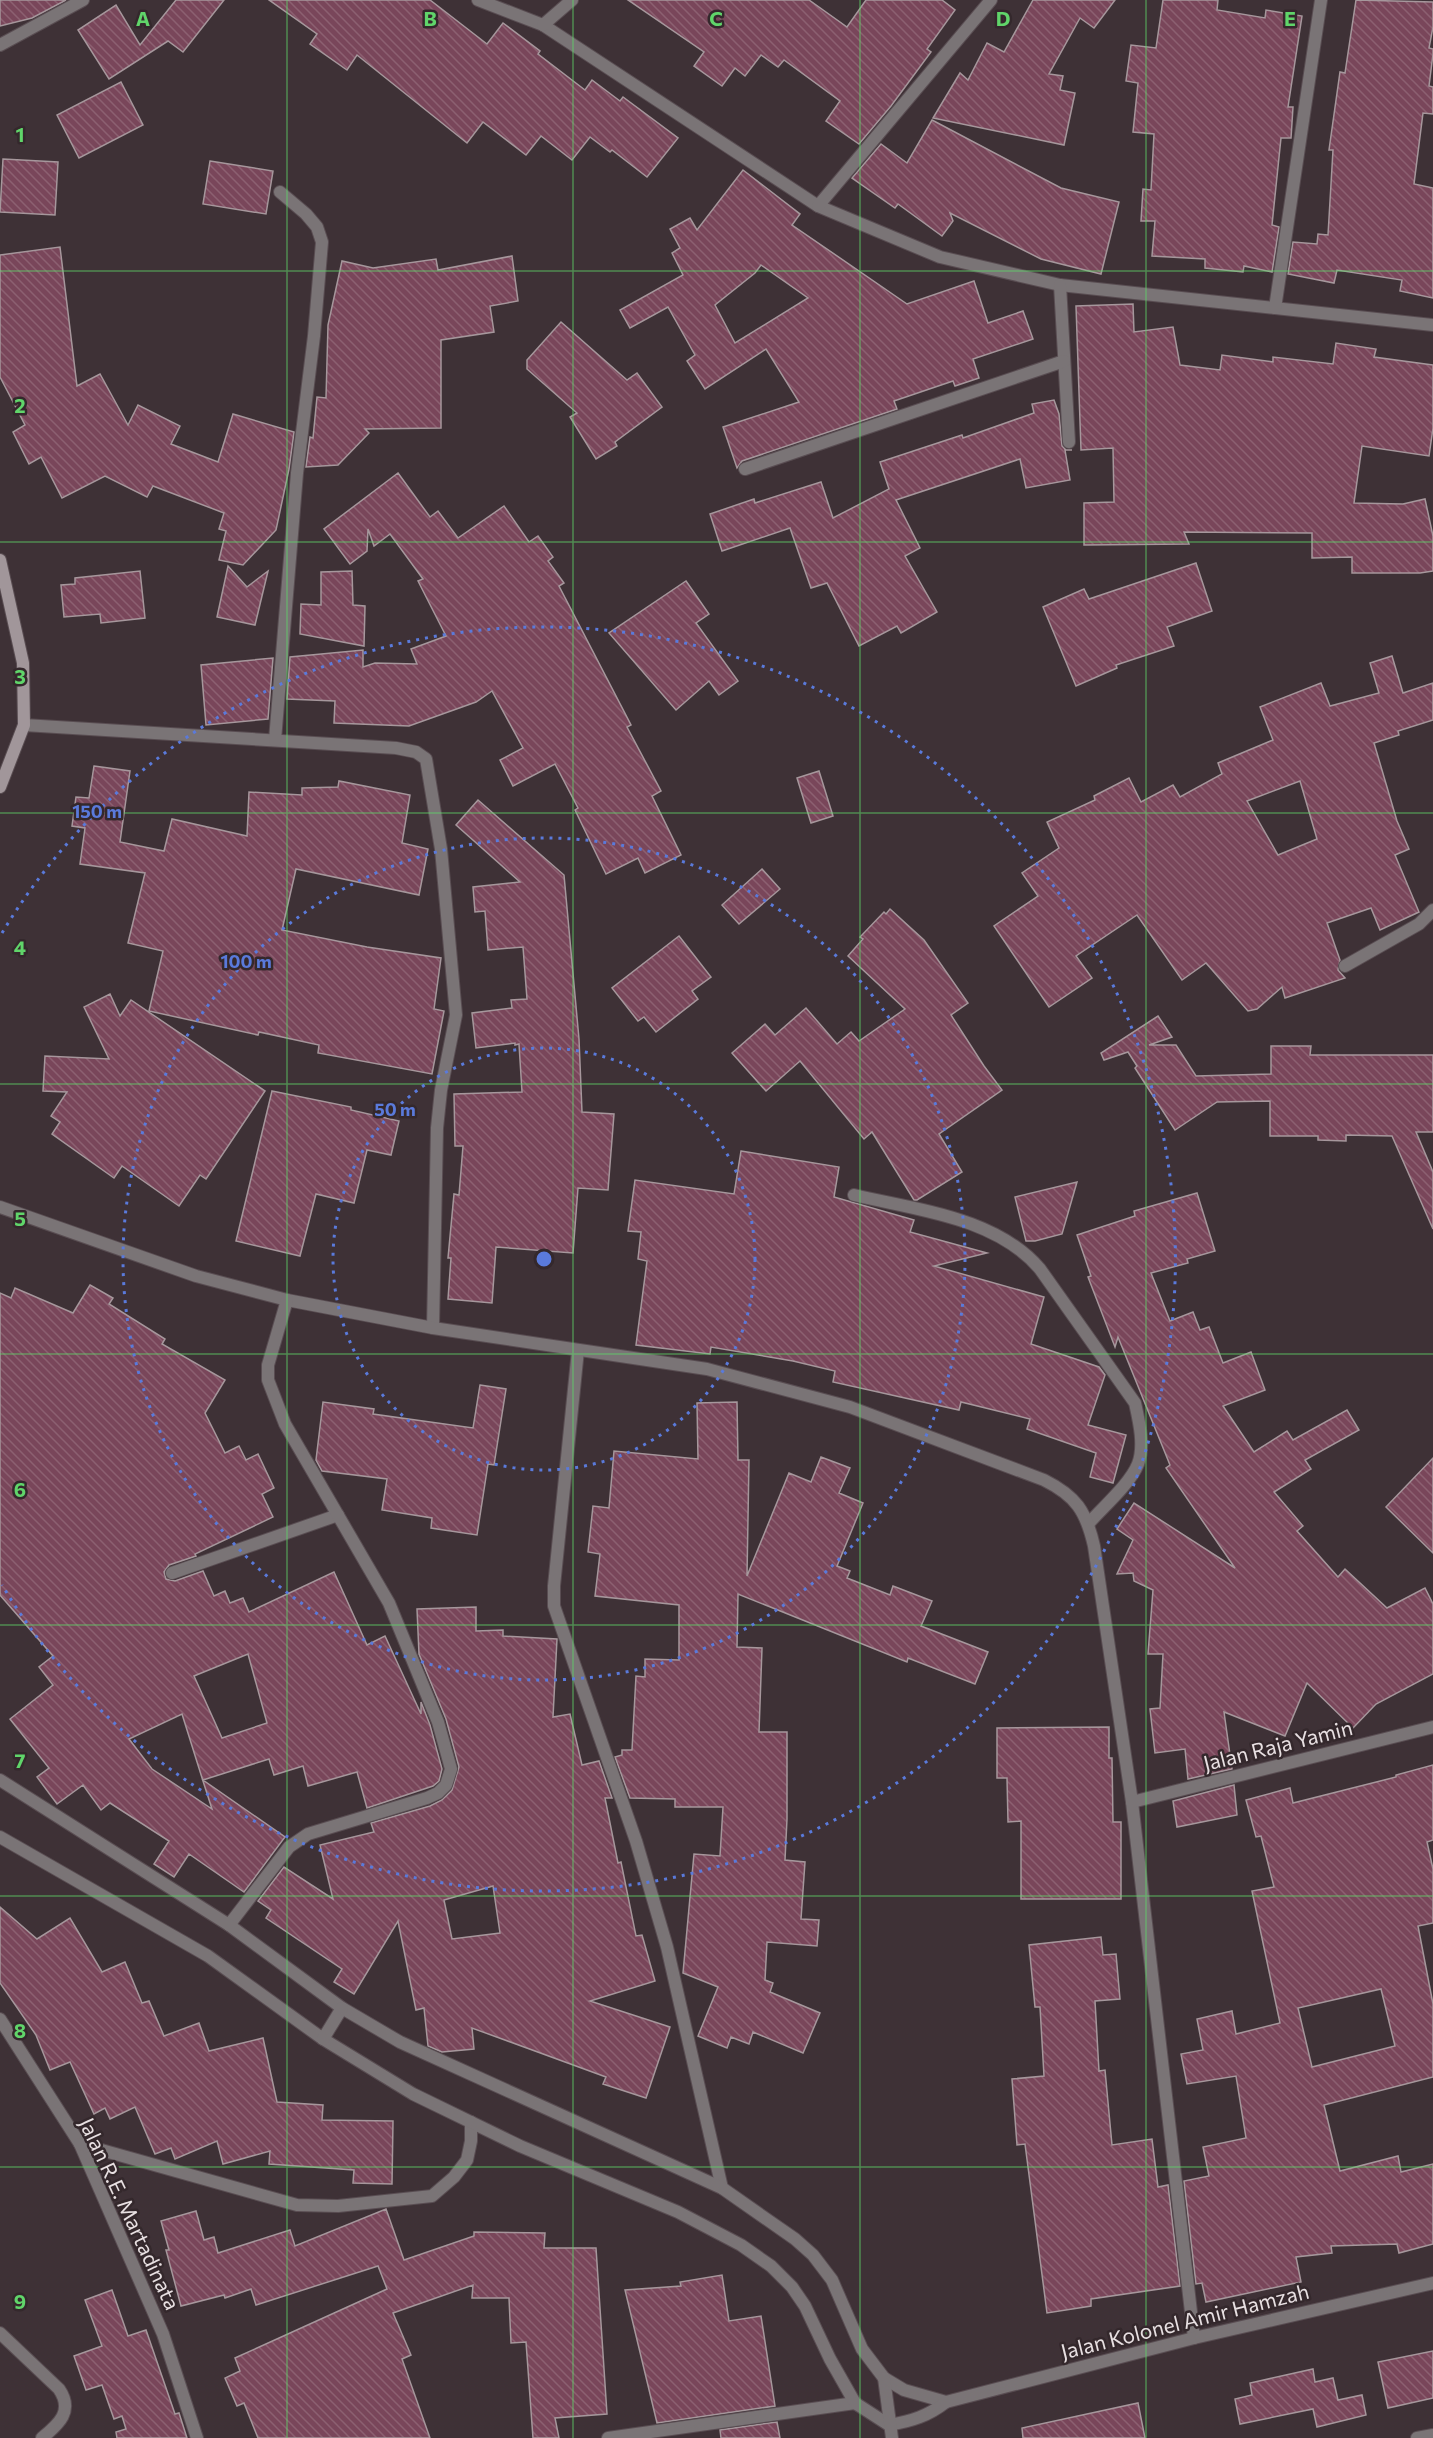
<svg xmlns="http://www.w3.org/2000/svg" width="1433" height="2438" viewBox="0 0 1433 2438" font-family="Commissioner,sans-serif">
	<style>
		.building { fill: url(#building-back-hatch); stroke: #a6979c; stroke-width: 1.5; fill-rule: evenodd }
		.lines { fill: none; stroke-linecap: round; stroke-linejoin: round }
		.service-casing { stroke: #594d52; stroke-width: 14 }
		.minor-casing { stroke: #594d52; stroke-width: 14 }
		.tertiary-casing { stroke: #594d52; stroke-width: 14 }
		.secondary-casing { stroke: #594d52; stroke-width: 14 }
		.service { stroke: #7a7476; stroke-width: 12 }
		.minor { stroke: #7a7476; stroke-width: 12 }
		.tertiary { stroke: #7a7476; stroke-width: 12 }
		.secondary { stroke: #a1969a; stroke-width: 12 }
		.grid { fill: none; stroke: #60d56a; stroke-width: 1.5; stroke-opacity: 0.55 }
		.ring { fill: none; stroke: #5a7adb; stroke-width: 3; stroke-dasharray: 3 6 }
		.labels { text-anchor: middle; stroke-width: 5; stroke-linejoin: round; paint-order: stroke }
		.street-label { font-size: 21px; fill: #e8e0e2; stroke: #34282c }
		.grid-label { font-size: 20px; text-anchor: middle; font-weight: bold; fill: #60d56a; stroke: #34282c; stroke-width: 5; stroke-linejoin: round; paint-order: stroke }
		.centre { fill: #5a7adb; stroke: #34282c; stroke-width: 3 }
		.ring-label { font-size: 18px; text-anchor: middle; font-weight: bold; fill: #5a7adb; stroke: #34282c; stroke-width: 5; stroke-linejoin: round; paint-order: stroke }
	</style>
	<defs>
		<pattern id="building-back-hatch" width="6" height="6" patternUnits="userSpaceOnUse" patternTransform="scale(1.5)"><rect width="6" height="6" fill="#79465a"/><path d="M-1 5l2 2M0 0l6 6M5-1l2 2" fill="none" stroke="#8c6071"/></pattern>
	</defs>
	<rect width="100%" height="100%" fill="#3e3136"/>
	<g class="building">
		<polygon points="0,0 66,0 32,18 0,26"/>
		<polygon points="176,0 224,0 183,52 168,41 109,79 78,30 116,5 140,45"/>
		<polygon points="269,0 430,0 487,44 503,23 540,51 538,54 585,90 592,80 620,101 623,97 678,138 647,177 612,150 610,152 590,137 572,160 541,136 526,155 483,122 467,143 357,55 347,70 310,44 317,34"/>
		<polygon points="628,0 809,0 847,27 866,0 942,0 955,10 927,49 931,52 891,106 859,144 826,121 840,101 784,60 778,67 761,55 745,76 735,68 722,86 694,66 704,52"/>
		<polygon points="1033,0 1115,0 1094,28 1080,18 1049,74 1063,76 1060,90 1075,93 1064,145 933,118 960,73 968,80 987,43 1004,52"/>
		<polygon points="1163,0 1218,0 1217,10 1265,18 1266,10 1302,16 1288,107 1293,107 1291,138 1281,138 1272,225 1279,227 1272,272 1244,266 1243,272 1205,268 1205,259 1152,256 1155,221 1141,221 1143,189 1151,190 1154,134 1133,132 1138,83 1126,81 1131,45 1156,48"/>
		<polygon points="1356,0 1433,2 1433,27 1429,48 1433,49 1433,54 1429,86 1433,87 1433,114 1423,113 1414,184 1433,188 1433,298 1400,291 1402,280 1337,270 1334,283 1288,274 1293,242 1317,244 1318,234 1328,235 1333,150 1329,150 1340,72 1345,73"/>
		<polygon points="121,82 143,125 79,158 57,115"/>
		<polygon points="932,120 1061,188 1119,202 1101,274 1041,259 950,213 953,221 942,236 898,204 895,208 852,178 881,144 907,163"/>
		<polygon points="3,159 58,162 55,215 0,212"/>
		<polygon points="210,161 273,171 266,214 203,204"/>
		<path d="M743,170L800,214L792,225L907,304L974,281L988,323L1023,311L1033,339L973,359L979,378L955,386L953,381L894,401L897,409L742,461L737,468L723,427L799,402L766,349L705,389L687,361L695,355L668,307L630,328L620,310L683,275L672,253L680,248L670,229L690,218L697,230ZM761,265L808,298L735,343L715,305L755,273Z"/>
		<polygon points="60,247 77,386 100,374 128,425 138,405 180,426 171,444 218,462 233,414 294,432 289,469 276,530 243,565 219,560 226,531 219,529 224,513 153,486 147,497 105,476 62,498 41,457 29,464 13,432 25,425 0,377 0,255"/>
		<polygon points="512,256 518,301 490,306 494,332 441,340 441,428 365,429 369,433 338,465 306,467 310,437 313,438 317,397 326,398 328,325 342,261 373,268 436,259 438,270"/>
		<polygon points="1133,304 1134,332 1173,327 1180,365 1220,370 1222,355 1273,362 1273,357 1333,364 1336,343 1376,349 1374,357 1433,365 1433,428 1429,456 1362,446 1354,503 1403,504 1425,499 1433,536 1433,571 1420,573 1352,573 1352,557 1312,558 1312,533 1184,532 1189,544 1084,545 1084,503 1114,502 1113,448 1081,450 1076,306"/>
		<polygon points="561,322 627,380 637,373 662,407 615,442 617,446 596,459 570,417 577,413 527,369 527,360"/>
		<polygon points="1054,400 1059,414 1062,446 1066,450 1072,450 1065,450 1070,480 1026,488 1020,459 896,500 920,548 905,556 937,612 901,633 897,626 859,646 827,583 811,588 790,528 722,551 710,514 754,499 755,503 821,482 833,518 889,489 880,462 962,435 963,438 1034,413 1032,404"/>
		<polygon points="398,473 430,517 438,511 458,538 504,506 529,542 538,536 553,557 548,561 564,583 559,586 631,725 627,727 661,791 652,796 681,855 645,873 638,858 606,874 575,810 578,808 555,764 513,786 500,760 523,748 492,691 476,702 409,726 334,723 335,701 287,699 290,657 363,650 363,667 375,663 417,664 411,649 446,636 418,581 423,579 390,534 374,546 368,529 367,551 350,564 324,529"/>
		<polygon points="1196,563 1212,611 1167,627 1174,646 1116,665 1117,668 1076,686 1043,607 1084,589 1089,599"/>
		<polygon points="228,566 247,587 268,571 255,625 217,617"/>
		<polygon points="140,571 145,618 101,623 100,614 64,617 61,585 75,584 75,578"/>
		<polygon points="352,571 353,605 365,606 364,646 300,634 301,604 321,605 321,572"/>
		<polygon points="686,581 709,614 696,623 738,681 719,695 709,681 676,710 609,633"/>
		<path d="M1392,656L1403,693L1433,683V720L1398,731L1399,735L1374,743L1397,821L1409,849L1395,855L1419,912L1380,930L1371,908L1327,923L1340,960L1338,970L1345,978L1285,998L1282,987L1257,1009L1248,1011L1206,963L1182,980L1137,915L1076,956L1092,978L1049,1007L994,926L1038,896L1022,873L1059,848L1047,822L1095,800L1094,796L1129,778L1141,802L1173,785L1180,797L1222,774L1218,763L1273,740L1260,707L1321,683L1330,706L1379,693L1370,663ZM1300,781L1317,839L1278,855L1247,801Z"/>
		<polygon points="273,658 268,719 206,725 201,665"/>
		<polygon points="94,766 130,771 120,842 164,851 172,819 247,836 249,792 302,795 302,788 338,787 339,781 410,795 402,843 428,849 419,895 296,869 282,930 367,947 441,958 434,1009 444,1011 432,1074 318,1053 319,1045 259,1032 258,1035 149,1011 163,951 128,943 145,873 80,864 85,828 72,826 76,797 89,798"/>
		<polygon points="819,771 833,816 811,823 797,778"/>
		<polygon points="478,800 564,875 579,1039 582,1112 614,1114 608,1190 578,1188 573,1253 496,1247 492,1303 448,1299 451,1258 448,1258 454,1194 459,1195 463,1146 455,1146 454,1094 522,1092 519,1044 515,1045 515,1043 476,1048 472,1013 512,1008 511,1000 527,999 523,947 488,950 485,911 475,912 473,887 520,882 456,825"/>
		<polygon points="762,869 780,889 739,924 722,905"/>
		<polygon points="890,909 924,940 968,1003 951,1015 984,1066 1002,1090 939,1134 962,1172 917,1200 914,1200 872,1132 864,1139 800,1061 766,1091 732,1053 765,1024 775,1035 806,1008 837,1044 851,1032 859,1041 905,1009 848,956 863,939 860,937 884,912 886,914"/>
		<polygon points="679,936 711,977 692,991 698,999 656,1032 644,1017 638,1021 612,988"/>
		<polygon points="110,994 120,1016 131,1000 265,1091 206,1179 200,1175 179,1206 122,1166 114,1178 52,1134 60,1122 51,1116 67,1092 43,1091 45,1056 109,1059 84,1007"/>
		<polygon points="1158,1016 1172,1037 1149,1045 1176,1045 1196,1076 1271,1074 1271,1046 1311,1046 1310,1055 1433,1055 1433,1132 1416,1132 1433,1172 1433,1229 1392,1136 1346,1135 1346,1141 1318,1140 1318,1136 1270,1136 1270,1101 1217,1102 1175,1130 1135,1068 1137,1066 1128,1052 1104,1060 1101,1053"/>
		<polygon points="272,1091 351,1107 351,1110 399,1121 391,1155 367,1150 354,1203 316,1194 300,1256 236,1241"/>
		<polygon points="741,1151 839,1167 834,1197 914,1220 910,1232 987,1253 934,1266 1044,1297 1031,1344 1099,1367 1105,1375 1088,1425 1126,1435 1113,1483 1090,1477 1096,1453 1027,1429 1030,1419 961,1402 959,1410 833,1382 835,1371 793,1361 711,1347 710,1354 636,1345 647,1261 638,1259 641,1232 628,1231 635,1180 734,1194"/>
		<polygon points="1077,1182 1062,1234 1035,1241 1026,1241 1015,1197"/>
		<polygon points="1197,1193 1215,1251 1187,1259 1188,1263 1151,1273 1170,1321 1193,1312 1200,1330 1209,1327 1223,1363 1251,1352 1265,1390 1223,1406 1254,1452 1287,1431 1293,1440 1347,1410 1359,1430 1305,1460 1311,1469 1274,1492 1303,1526 1297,1531 1338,1577 1345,1569 1387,1608 1425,1588 1433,1604 1433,1674 1376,1704 1353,1728 1307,1683 1285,1736 1224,1712 1232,1769 1188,1779 1185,1749 1155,1753 1150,1709 1160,1708 1163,1654 1148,1654 1153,1590 1134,1581 1133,1573 1117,1574 1133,1540 1117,1529 1134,1503 1235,1568 1166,1468 1170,1465 1118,1337 1115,1347 1088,1277 1091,1276 1077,1235 1135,1216 1134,1211"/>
		<path d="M90,1285L113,1298L109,1304L165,1339L162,1344L225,1380L205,1413L225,1453L239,1446L246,1460L258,1454L274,1488L262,1494L273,1517L195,1554L196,1556L169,1565L164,1572L166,1579L175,1581L203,1571L214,1596L225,1591L230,1603L243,1598L249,1612L334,1572L367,1645L385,1636L421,1714V1702L430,1725L442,1769L439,1781L433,1786L367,1808L357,1772L308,1786L303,1766L274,1775L269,1759L203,1780L285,1837L244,1892L189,1854L174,1877L154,1864L169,1841L110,1803L101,1810L83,1785L57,1804L37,1777L49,1768L10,1719L53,1685L39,1667L53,1656L0,1595V1293L11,1298L15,1288L73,1313ZM248,1654L267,1723L222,1738L194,1676ZM182,1714L203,1781L212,1809L152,1769L129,1739Z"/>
		<polygon points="480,1385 506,1389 494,1465 488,1464 477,1535 431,1528 432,1518 382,1510 387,1479 322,1471 316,1460 323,1402 374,1409 373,1414 473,1428"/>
		<polygon points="737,1402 738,1460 749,1460 747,1576 789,1473 811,1482 821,1457 850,1468 839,1493 863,1503 837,1566 850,1571 847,1578 890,1595 893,1586 932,1601 921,1626 988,1652 975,1684 908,1658 907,1662 738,1594 737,1647 762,1648 759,1732 787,1732 787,1819 785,1860 805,1862 801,1919 819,1920 817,1946 767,1942 765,1980 773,1983 770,1992 820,2013 803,2053 753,2032 749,2044 731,2037 727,2048 698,2036 718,1987 683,1973 694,1854 720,1856 723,1807 675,1807 675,1799 630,1798 615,1757 622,1755 622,1750 632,1750 636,1676 645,1677 645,1659 679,1660 679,1605 595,1596 600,1554 588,1552 593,1506 609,1508 614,1451 698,1459 697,1403"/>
		<polygon points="1433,1458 1433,1553 1386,1507"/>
		<path d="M476,1607V1631L503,1630V1636L557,1639L553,1717L570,1714L582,1765L599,1761L612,1798H605L618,1863L621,1862L636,1936L642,1935L655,1981L590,2001L670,2027L646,2098L603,2084L606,2077L472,2028L474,2049L442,2052L428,2046L424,2008L416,2010L398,1921L354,1994L334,1982L342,1969L266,1918L271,1910L258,1901L284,1867L333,1899L320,1845L374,1832L371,1823L430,1806L442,1800L452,1790L459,1767L446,1719L419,1654L417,1609ZM493,1886L500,1933L452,1939L444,1900Z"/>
		<polygon points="1109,1727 1109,1758 1112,1758 1113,1822 1121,1822 1121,1899 1021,1899 1021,1821 1008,1822 1007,1778 997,1778 997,1728"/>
		<path d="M1433,1765V1840L1427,1842L1433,1869V1923L1418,1926L1433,2004V2077L1324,2105L1340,2171L1398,2156L1401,2172L1433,2164V2244L1399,2253L1397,2244L1331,2246L1332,2253L1296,2257L1301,2282L1206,2302L1202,2283L1196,2284L1184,2181L1209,2176L1203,2147L1246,2138L1236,2076L1187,2084L1181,2054L1203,2050L1197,2019L1232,2011L1236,2034L1280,2023L1252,1891L1274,1887L1261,1836L1256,1837L1246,1800L1290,1788L1293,1803L1396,1777V1775ZM1381,1989L1395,2046L1312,2067L1298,2008Z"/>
		<polygon points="1234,1785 1237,1815 1177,1827 1173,1801"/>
		<polygon points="0,1907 37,1939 70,1918 102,1972 125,1962 142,2003 149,2001 164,2036 199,2023 209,2051 263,2038 277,2102 323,2105 322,2120 393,2121 392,2184 353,2183 354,2170 269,2164 270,2151 223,2164 217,2141 175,2159 171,2148 155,2154 135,2107 110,2119 105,2108 94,2114 70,2062 50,2070 36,2035 0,1983"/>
		<polygon points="1101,1937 1103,1955 1116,1954 1120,1999 1095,2001 1099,2071 1105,2070 1112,2145 1152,2139 1158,2187 1168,2185 1180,2286 1091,2299 1091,2306 1047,2313 1025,2144 1017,2145 1012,2079 1044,2076 1040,2007 1035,2007 1029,1945"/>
		<polygon points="386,2209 404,2260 474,2236 474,2232 545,2233 544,2248 596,2248 607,2414 555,2418 559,2438 533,2438 526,2342 511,2343 509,2298 472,2298 473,2285 393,2313 411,2355 402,2359 430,2438 258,2438 244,2403 237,2406 225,2378 240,2371 235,2358 387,2289 378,2266 256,2305 251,2289 225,2298 224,2295 181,2306 166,2250 169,2250 161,2221 196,2211 204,2240 214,2237 218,2253 290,2230 295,2246"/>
		<polygon points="722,2275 729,2321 761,2316 775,2406 657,2423 625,2290 681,2286 680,2282"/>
		<polygon points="112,2290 128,2336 146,2330 175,2414 179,2413 187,2438 117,2438 116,2432 126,2429 122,2416 114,2419 102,2385 86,2390 74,2356 102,2346 85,2300"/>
		<polygon points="1433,2351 1433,2398 1388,2408 1378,2362"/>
		<polygon points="1313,2369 1315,2382 1333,2378 1338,2400 1362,2395 1366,2415 1317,2427 1313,2409 1240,2424 1235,2399 1252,2395 1250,2383"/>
		<polygon points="1138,2403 1145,2438 1023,2438 1022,2428"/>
		<polygon points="777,2422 780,2438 721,2438 720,2430"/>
	</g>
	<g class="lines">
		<defs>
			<polyline id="service" points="1417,2438 1433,2435"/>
			<g id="minor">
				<polyline points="478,0 543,25 818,206 940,257 1060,285 1433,325"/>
				<polyline points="543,25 572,0"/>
				<polyline points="0,45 83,0"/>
				<polyline points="818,206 991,0"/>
				<polyline points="1060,285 1069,442"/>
				<polyline points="1275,308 1321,0"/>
				<polyline points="745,469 1064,361"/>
				<polyline points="24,725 396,748 416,752 426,759 441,849 456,1015 441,1090 437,1128 433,1328"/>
				<polyline points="275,740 297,473 314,336 322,242 317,227 306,214 280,192"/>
				<polyline points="1345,966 1419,924 1433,910"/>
				<path d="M854,1195C917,1210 996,1217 1040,1269L1135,1403C1139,1421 1145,1446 1138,1464C1130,1484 1103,1507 1089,1523"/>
				<path d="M0,1207L196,1276L287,1300L433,1328L707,1369L850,1407L1044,1480C1076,1496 1086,1511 1094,1546L1132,1802L1194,2338"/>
				<polyline points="578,1350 554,1586 554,1606 636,1841 667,1947 722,2188"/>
				<polyline points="172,1573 338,1515"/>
				<polyline points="1132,1802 1433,1727"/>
				<polyline points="229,1925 289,1847 308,1834 427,1798 438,1793 446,1785 451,1769 438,1722 389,1603 285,1424 268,1380 268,1365 287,1300"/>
				<polyline points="0,2019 80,2144 163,2334 197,2438"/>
				<polyline points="80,2144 297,2205 338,2206 432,2196 454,2177 467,2160 471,2141 471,2122"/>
				<path d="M0,2333L59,2389C74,2411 59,2424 42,2438"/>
				<polyline points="608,2438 855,2403"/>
			</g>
			<g id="tertiary">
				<polyline points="0,1780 229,1925 342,2008 400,2042 722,2188 795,2239 813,2255 832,2280 862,2349 884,2378 904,2390 946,2402"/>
				<path d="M0,1837L208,1956L323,2039L413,2094L520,2146L678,2212L741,2245L771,2266L792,2287L805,2306L830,2359L855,2403L889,2425C912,2421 928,2416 946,2402L1194,2338L1433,2283"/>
				<polyline points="323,2039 342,2008"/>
				<polyline points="884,2378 892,2438"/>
			</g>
			<polyline id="secondary" points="0,560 23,663 24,725 0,787"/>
		</defs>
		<use href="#service" class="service-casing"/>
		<use href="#minor" class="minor-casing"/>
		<use href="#tertiary" class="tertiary-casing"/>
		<use href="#secondary" class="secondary-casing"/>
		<use href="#service" class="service"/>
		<use href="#minor" class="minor"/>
		<use href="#tertiary" class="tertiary"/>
		<use href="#secondary" class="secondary"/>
	</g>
	<path class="grid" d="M287,0V2438M573,0V2438M860,0V2438M1146,0V2438M0,271H1433M0,542H1433M0,813H1433M0,1084H1433M0,1354H1433M0,1625H1433M0,1896H1433M0,2167H1433"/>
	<g class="ring">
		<circle cx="544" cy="1259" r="211"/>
		<circle cx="544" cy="1259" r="421"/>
		<path d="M2 933A632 632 0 1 1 2 1585"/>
	</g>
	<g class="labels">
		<g class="street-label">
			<text transform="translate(1278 1746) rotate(-14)" y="7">Jalan Raja Yamin</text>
			<text transform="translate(129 2214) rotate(65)" y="7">Jalan R.E. Martadinata</text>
			<text transform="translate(1185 2322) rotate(-14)" y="7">Jalan Kolonel Amir Hamzah</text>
		</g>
	</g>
	<g class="grid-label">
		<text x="143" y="26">A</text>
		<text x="430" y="26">B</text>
		<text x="716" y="26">C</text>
		<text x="1003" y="26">D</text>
		<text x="1290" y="26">E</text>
		<text x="20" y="142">1</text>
		<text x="20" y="413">2</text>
		<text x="20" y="684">3</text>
		<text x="20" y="955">4</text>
		<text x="20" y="1226">5</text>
		<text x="20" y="1497">6</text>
		<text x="20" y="1768">7</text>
		<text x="20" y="2038">8</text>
		<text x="20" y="2309">9</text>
	</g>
	<circle cx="544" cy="1259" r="9" class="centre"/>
	<g class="ring-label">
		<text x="97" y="818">150 m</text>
		<text x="246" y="968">100 m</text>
		<text x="395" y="1116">50 m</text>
	</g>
</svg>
